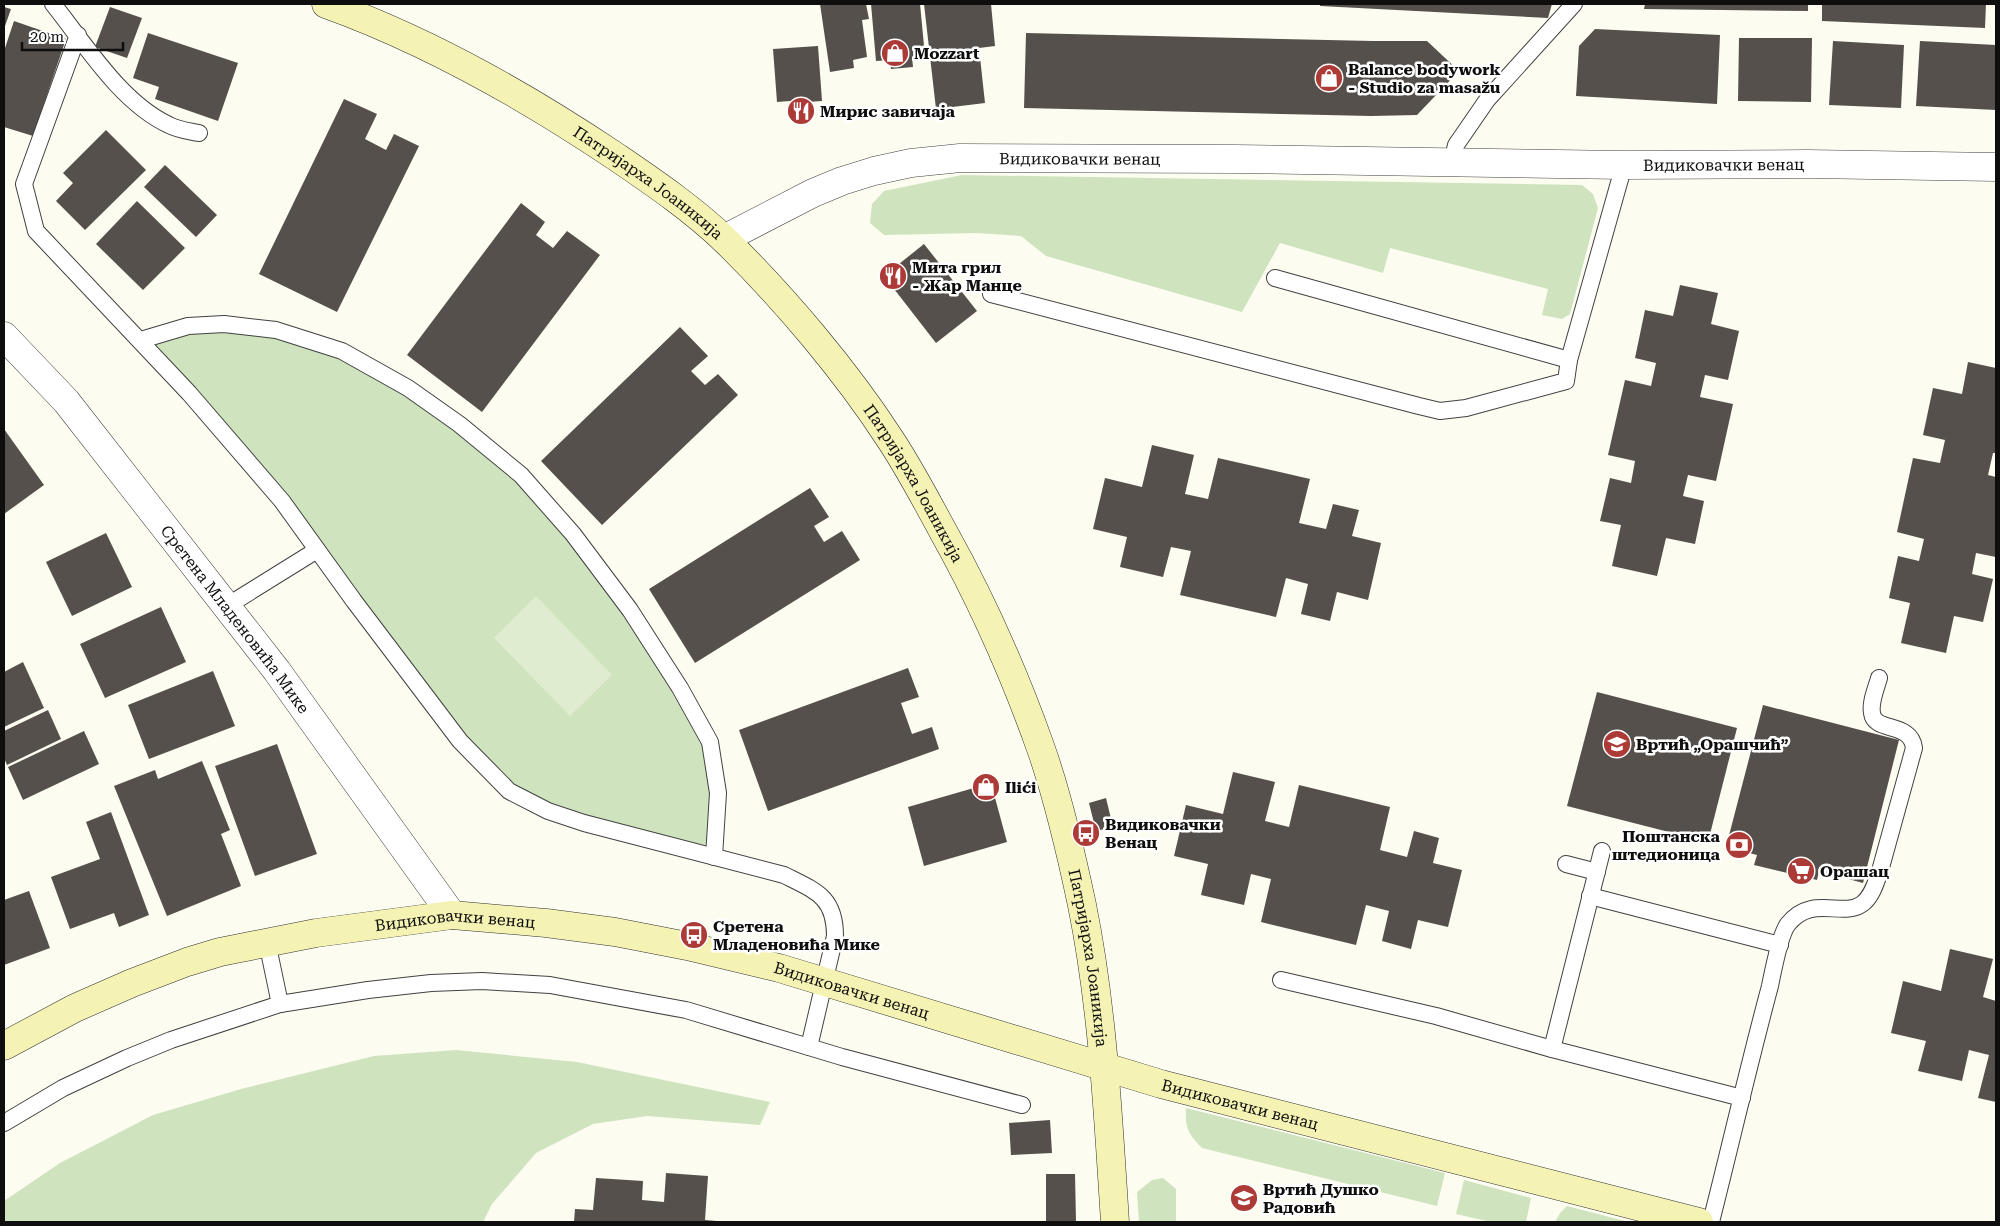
<svg xmlns="http://www.w3.org/2000/svg" width="2000" height="1226" viewBox="0 0 2000 1226" font-family="'Roboto Serif',serif">
	<style>
		.green { fill: #cfe4be }
		.pitch { fill: #e0eccf }
		.building { fill: #55504c }
		.lines { fill: none; stroke-linecap: round; stroke-linejoin: round }
		.lane-casing { stroke: #414141; stroke-width: 18 }
		.street-casing { stroke: #414141; stroke-width: 29 }
		.secondary-casing { stroke: #303030; stroke-width: 29 }
		.lane { stroke: #fff; stroke-width: 16 }
		.street { stroke: #fff; stroke-width: 28 }
		.secondary { stroke: #f5f3b4; stroke-width: 28 }
		.labels { text-anchor: middle; stroke-width: 5; stroke-linejoin: round; paint-order: stroke }
		.poi-label { font-size: 16px; font-weight: bold; fill: #0e0e0e; stroke: #fff; text-anchor: start }
		.street-label { font-size: 16px; fill: #0e0e0e; stroke: #fff }
	</style>
	<rect width="100%" height="100%" fill="#fdfcf1"/>
	<g class="green">
		<polygon points="962,175 1582,185 1593,194 1598,208 1570,314 1562,319 1542,315 1548,289 1390,248 1383,273 1280,243 1242,312 1046,256 1021,236 977,233 884,235 870,223 872,204 884,191"/>
		<polygon points="224,324 342,351 459,424 573,534 710,742 714,857 509,791 282,501 141,340"/>
		<polygon points="456,1050 577,1062 770,1102 760,1125 647,1116 593,1124 536,1153 492,1204 483,1222 4,1222 4,1201 60,1163 153,1115 241,1089 374,1056"/>
		<path d="M1186,1108L1445,1173L1437,1206L1202,1148C1188,1134 1185,1128 1186,1108Z"/>
		<polygon points="1163,1178 1176,1189 1176,1222 1139,1222 1137,1192 1152,1180"/>
		<polygon points="1464,1180 1531,1198 1526,1222 1491,1222 1456,1214"/>
		<polygon points="1567,1206 1629,1222 1555,1222 1560,1213"/>
	</g>
	<polygon class="pitch" points="536,596 612,675 570,716 494,638"/>
	<g class="building">
		<polygon points="820,4 866,4 869,19 862,20 867,57 853,60 854,68 830,72"/>
		<polygon points="871,4 920,4 925,56 912,57 913,67 891,69 890,60 876,61"/>
		<polygon points="924,4 991,4 995,46 979,48 985,103 936,109"/>
		<polygon points="1320,4 1552,4 1548,18 1320,6"/>
		<polygon points="1645,4 1808,4 1808,11 1644,9"/>
		<polygon points="1822,4 1986,4 1985,28 1822,21"/>
		<polygon points="4,7 11,9 4,29"/>
		<polygon points="110,7 142,18 127,58 95,47"/>
		<polygon points="14,21 66,39 33,136 4,127 4,51"/>
		<polygon points="1595,29 1720,35 1717,104 1576,96 1579,46"/>
		<polygon points="148,33 238,63 218,121 155,99 159,87 133,78"/>
		<polygon points="1026,33 1373,41 1427,41 1459,71 1417,115 1371,116 1024,108"/>
		<polygon points="1739,38 1812,38 1811,102 1738,101"/>
		<polygon points="1833,41 1904,45 1901,108 1829,105"/>
		<polygon points="1920,41 1996,45 1996,110 1916,106"/>
		<polygon points="818,46 822,101 807,102 808,110 791,112 790,101 777,102 773,49"/>
		<polygon points="344,99 377,114 365,139 386,150 394,134 419,146 337,312 259,274"/>
		<polygon points="106,130 146,170 85,230 56,201 73,183 63,173"/>
		<polygon points="165,165 217,215 196,237 144,187"/>
		<polygon points="137,201 185,248 143,290 96,244"/>
		<polygon points="521,203 545,222 536,235 553,248 567,231 600,255 482,412 407,355"/>
		<polygon points="924,244 977,311 936,343 884,276"/>
		<polygon points="1680,285 1718,293 1711,324 1739,331 1728,380 1705,375 1700,397 1733,404 1716,481 1688,475 1683,496 1704,501 1695,544 1666,538 1657,576 1612,566 1621,525 1600,521 1610,478 1631,483 1635,461 1608,455 1625,380 1651,386 1656,363 1635,358 1645,310 1673,316"/>
		<polygon points="680,327 708,356 691,371 705,385 718,374 738,395 602,525 541,461"/>
		<polygon points="1968,362 1996,368 1996,453 1993,453 1988,475 1996,477 1996,557 1976,553 1972,574 1993,579 1983,622 1954,616 1946,653 1901,643 1910,603 1889,598 1898,556 1919,561 1924,539 1897,532 1913,458 1940,463 1945,440 1923,435 1933,388 1962,394"/>
		<polygon points="4,429 44,485 4,514"/>
		<polygon points="1152,445 1194,455 1185,494 1208,499 1218,458 1310,479 1299,523 1326,529 1333,504 1359,510 1352,536 1381,543 1368,600 1337,592 1330,621 1301,614 1308,584 1286,578 1276,617 1180,595 1191,551 1171,547 1163,577 1120,567 1127,537 1093,529 1105,478 1142,487"/>
		<polygon points="810,488 829,517 814,526 824,542 842,531 860,560 695,663 649,589"/>
		<polygon points="106,533 132,587 72,616 46,562"/>
		<polygon points="161,607 186,662 105,698 80,644"/>
		<polygon points="23,662 44,708 4,727 4,672"/>
		<polygon points="908,668 919,697 901,703 912,734 932,727 939,749 768,811 739,730"/>
		<polygon points="213,671 235,726 149,759 128,705"/>
		<polygon points="1597,692 1737,728 1708,842 1567,806"/>
		<polygon points="1763,705 1899,740 1863,883 1819,871 1817,880 1754,865 1757,855 1726,847"/>
		<polygon points="48,710 61,739 7,765 4,758 4,731"/>
		<polygon points="84,731 99,764 23,800 8,767"/>
		<polygon points="277,744 317,854 255,876 215,766"/>
		<polygon points="202,761 230,830 221,834 241,886 167,916 114,786 155,770 158,779"/>
		<polygon points="1233,772 1275,782 1265,821 1289,827 1299,785 1390,807 1380,850 1407,857 1414,831 1439,838 1433,863 1462,870 1448,927 1418,920 1411,949 1382,941 1389,911 1366,905 1356,945 1261,922 1271,879 1251,874 1244,905 1201,895 1208,864 1174,856 1186,805 1223,814"/>
		<polygon points="991,783 1007,842 924,866 908,807"/>
		<polygon points="1106,798 1113,827 1096,831 1089,803"/>
		<polygon points="111,812 149,915 119,927 114,913 70,929 51,877 100,859 86,822"/>
		<polygon points="29,891 50,948 4,965 4,900"/>
		<polygon points="1950,949 1993,959 1983,997 1996,1001 1996,1102 1978,1098 1989,1055 1969,1050 1962,1081 1918,1071 1926,1041 1891,1033 1903,981 1941,991"/>
		<polygon points="1050,1120 1052,1153 1011,1155 1009,1123"/>
		<polygon points="666,1173 708,1176 705,1220 717,1221 717,1222 574,1222 575,1209 593,1210 596,1178 643,1181 642,1200 664,1202"/>
		<polygon points="1046,1174 1075,1174 1076,1222 1046,1222"/>
	</g>
	<g class="lines">
		<defs>
			<g id="lane">
				<path d="M53,4C85,44 121,103 169,125C178,130 189,131 199,133"/>
				<path d="M78,35L24,184L36,231L189,393L282,501L354,601L460,741L509,791L548,811L584,823L784,875C816,891 835,897 835,936L809,1047"/>
				<polyline points="1452,162 1456,145 1487,100 1574,4"/>
				<polyline points="1275,278 1569,360"/>
				<polyline points="991,294 1419,406 1440,411 1466,408 1566,381 1569,360 1624,165"/>
				<polyline points="141,340 188,326 224,324 276,330 342,351 408,388 459,424 521,475 573,534 630,610 680,688 710,742 718,793 714,857"/>
				<polyline points="227,606 317,550"/>
				<polyline points="1566,864 1597,872"/>
				<polyline points="1590,896 1780,945"/>
				<polyline points="267,942 280,1004"/>
				<polyline points="1281,980 1436,1016 1552,1049 1742,1098"/>
				<polyline points="1552,1049 1602,851"/>
				<polyline points="4,1123 63,1088 127,1058 171,1040 280,1004 368,990 431,983 482,981 550,985 686,1010 842,1057 1022,1105"/>
				<path d="M1711,1222C1731,1143 1749,1064 1770,986C1773,971 1780,934 1788,924C1812,894 1842,918 1862,904C1872,897 1876,882 1880,871L1914,748C1911,721 1874,733 1872,713C1870,702 1876,689 1879,678"/>
			</g>
			<g id="street">
				<path id="s1" d="M724,239L813,193L842,181L874,171L911,163L960,158L1235,159L1624,165L1808,164L1996,167"/>
				<path id="s2" d="M4,336L66,401L277,671L452,915"/>
			</g>
			<g id="secondary">
				<path id="s3" d="M326,4C429,41 524,95 615,156C653,182 693,209 726,241C784,298 846,371 890,439C910,469 927,502 944,533C982,601 1014,673 1040,746C1058,796 1071,853 1082,905C1103,1009 1108,1116 1115,1222"/>
				<path id="s4" d="M4,1046L75,1008L132,983L187,962L220,952L316,933L452,915L546,923L615,932L687,946L779,968L1161,1084L1699,1222"/>
			</g>
		</defs>
		<use href="#lane" class="lane-casing"/>
		<use href="#street" class="street-casing"/>
		<use href="#secondary" class="secondary-casing"/>
		<use href="#lane" class="lane"/>
		<use href="#street" class="street"/>
		<use href="#secondary" class="secondary"/>
	</g>
	<defs>
		<symbol id="shop-disc" viewBox="-11 -11 22 22"><circle r="9.5" fill="#ac3b38" stroke="#fff"/><path d="M-5-2.5h2.3a2.7 3.5 0 0 1 5.4 0H5L5.5 6h-11ZM-1.5-2.5h3a1.5 2.3 0 0 0-3 0Z" fill="#fff"/></symbol>
		<symbol id="restaurant-disc" viewBox="-11 -11 22 22"><circle r="9.5" fill="#ac3b38" stroke="#fff"/><path d="M-5-6h1v4h1v-4h1v4h1v-4h1v5L-1.5 .5V6h-2V.5L-5-1ZM5-6V6H3V1.5H1.5Q1.5-4 5-6Z" fill="#fff"/></symbol>
		<symbol id="school-disc" viewBox="-11 -11 22 22"><circle r="9.5" fill="#ac3b38" stroke="#fff"/><path d="M0-5L7-2L0 1L-7-2ZM-4 1L0 2.5L4 1V4Q0 6-4 4Z" fill="#fff"/></symbol>
		<symbol id="bus-disc" viewBox="-11 -11 22 22"><circle r="9.5" fill="#ac3b38" stroke="#fff"/><path d="M-5-6H5V4H4V6H2V4H-2V6H-4V4H-5ZM-3.5-4V0h7V-4ZM-3.5 1.2v1.5H-2V1.2ZM2 1.2v1.5H3.5V1.2Z" fill="#fff"/></symbol>
		<symbol id="bank-disc" viewBox="-11 -11 22 22"><circle r="9.5" fill="#ac3b38" stroke="#fff"/><path d="M-6-4H6V4H-6ZM0-2.3a2.3 2.3 0 1 0 0 4.6a2.3 2.3 0 1 0 0-4.6Z" fill="#fff"/></symbol>
		<symbol id="supermarket-disc" viewBox="-11 -11 22 22"><circle r="9.5" fill="#ac3b38" stroke="#fff"/><path d="M-6-5.5h2.5l.6 2H6L4.5 2H-2.5L-4.4-4H-6ZM-1.5 3.2a1.3 1.3 0 1 0 .1 0ZM3 3.2a1.3 1.3 0 1 0 .1 0Z" fill="#fff"/></symbol>
	</defs>
	<g fill-rule="evenodd">
		<use href="#shop-disc" x="879" y="37" width="32" height="32"/>
		<use href="#shop-disc" x="1313" y="62" width="32" height="32"/>
		<use href="#restaurant-disc" x="785" y="95" width="32" height="32"/>
		<use href="#restaurant-disc" x="877" y="260" width="32" height="32"/>
		<use href="#school-disc" x="1601" y="728" width="32" height="32"/>
		<use href="#shop-disc" x="970" y="771" width="32" height="32"/>
		<use href="#bus-disc" x="1070" y="817" width="32" height="32"/>
		<use href="#bank-disc" x="1723" y="829" width="32" height="32"/>
		<use href="#supermarket-disc" x="1785" y="855" width="32" height="32"/>
		<use href="#bus-disc" x="678" y="919" width="32" height="32"/>
		<use href="#school-disc" x="1228" y="1182" width="32" height="32"/>
	</g>
	<g class="labels">
		<g class="poi-label">
			<text x="914" y="59">Mozzart</text>
			<text x="1348" y="75">Balance bodywork<tspan x="1348" dy="18">- Studio za masažu</tspan></text>
			<text x="820" y="117">Мирис завичаја</text>
			<text x="912" y="273">Мита грил<tspan x="912" dy="18">- Жар Манце</tspan></text>
			<text x="1636" y="750">Вртић „Орашчић”</text>
			<text x="1005" y="793">Ilići</text>
			<text x="1105" y="830">Видиковачки<tspan x="1105" dy="18">Венац</tspan></text>
			<text x="1720" y="842" text-anchor="end">Поштанска<tspan x="1720" dy="18">штедионица</tspan></text>
			<text x="1820" y="877">Орашац</text>
			<text x="713" y="932">Сретена<tspan x="713" dy="18">Младеновића Мике</tspan></text>
			<text x="1263" y="1195">Вртић Душко<tspan x="1263" dy="18">Радовић</tspan></text>
		</g>
		<g class="street-label">
			<text dy="6" stroke="none"><textPath href="#s1" startOffset="372">Видиковачки венац</textPath></text>
			<text dy="6" stroke="none"><textPath href="#s1" startOffset="1016">Видиковачки венац</textPath></text>
			<text dy="6" stroke="none"><textPath href="#s3" startOffset="370">Патријарха Јоаникија</textPath></text>
			<text dy="6" stroke="none"><textPath href="#s3" startOffset="775">Патријарха Јоаникија</textPath></text>
			<text dy="6" stroke="none"><textPath href="#s2" startOffset="366">Сретена Младеновића Мике</textPath></text>
			<text dy="6" stroke="none"><textPath href="#s4" startOffset="474">Видиковачки венац</textPath></text>
			<text dy="6" stroke="none"><textPath href="#s3" startOffset="1285">Патријарха Јоаникија</textPath></text>
			<text dy="6" stroke="none"><textPath href="#s4" startOffset="879">Видиковачки венац</textPath></text>
			<text dy="6" stroke="none"><textPath href="#s4" startOffset="1284">Видиковачки венац</textPath></text>
		</g>
	</g>
	<rect width="2000" height="1226" fill="none" stroke="#0e0e0e" stroke-width="10"/>
	<path d="M22 42v8h101v-8" fill="none" stroke="#0e0e0e" stroke-width="2.5"/>
	<text x="30" y="42" font-size="15" fill="#0e0e0e" stroke="#ffffff" stroke-width="4" paint-order="stroke">20 m</text>
</svg>
